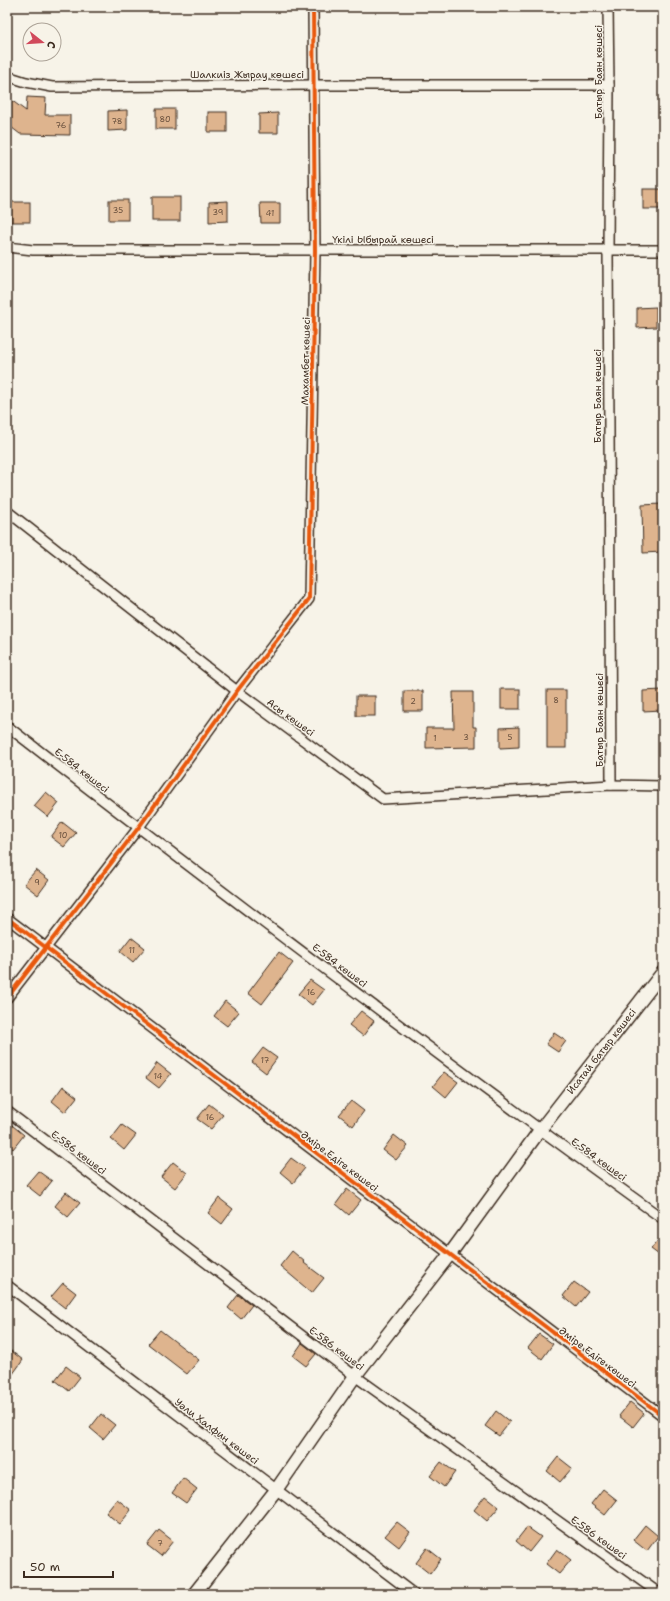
<svg xmlns="http://www.w3.org/2000/svg" width="670" height="1601" viewBox="0 0 670 1601" font-family="'Shantell Sans',sans-serif">
	<style>
		.building { fill: #deb48e; stroke: #3b2a1e }
		.lines { fill: none; stroke-linecap: round; stroke-linejoin: round }
		.minor-casing { stroke: #3b2a1e; stroke-width: 12 }
		.tertiary-casing { stroke: #3b2a1e; stroke-width: 15 }
		.minor { stroke: #f7f3e8; stroke-width: 9 }
		.tertiary { stroke: #f7f3e8; stroke-width: 12 }
		.cycleway-casing { stroke: #f7f3e8; stroke-width: 6 }
		.cycleway { stroke: #e8590c; stroke-width: 4 }
		.labels { text-anchor: middle; stroke-width: 3; stroke-linejoin: round; paint-order: stroke }
		.number-label { font-size: 8px; fill: #644c3a }
		.street-label { font-size: 10px; fill: #3b2a1e; stroke: #f7f3e8 }
	</style>
	<rect width="100%" height="100%" fill="#f7f3e8"/>
	<filter id="ink" filterUnits="userSpaceOnUse"><feTurbulence type="fractalNoise" baseFrequency=".025" numOctaves="2"/><feDisplacementMap in="SourceGraphic" scale="8" xChannelSelector="R" yChannelSelector="G"/><feConvolveMatrix kernelMatrix="1 2 1 2 8 2 1 2 1" color-interpolation-filters="sRGB"/></filter>
	<g filter="url(#ink)">
		<g class="building">
			<polygon points="7,97 26,111 27,97 46,98 45,115 70,115 70,135 20,134 7,124"/>
			<rect x="156" y="109" width="19" height="20"/>
			<polygon points="127,110 127,130 108,131 108,111"/>
			<rect x="208" y="112" width="19" height="20"/>
			<polygon points="278,113 278,133 259,133 259,114"/>
			<rect x="643" y="189" width="19" height="20"/>
			<rect x="152" y="197" width="28" height="24"/>
			<rect x="109" y="200" width="19" height="20"/>
			<polygon points="228,201 228,221 209,222 209,202"/>
			<rect x="11" y="202" width="19" height="20"/>
			<polygon points="260,203 280,203 280,223 261,223"/>
			<polygon points="656,307 656,327 637,328 637,308"/>
			<polygon points="661,504 662,552 643,553 642,505"/>
			<rect x="501" y="689" width="19" height="20"/>
			<rect x="547" y="690" width="19" height="58"/>
			<polygon points="662,690 662,710 643,711 643,691"/>
			<rect x="404" y="691" width="19" height="20"/>
			<polygon points="453,692 473,692 473,727 476,727 476,747 426,748 426,728 454,728"/>
			<rect x="356" y="696" width="19" height="20"/>
			<polygon points="519,727 519,747 500,748 500,728"/>
			<polygon points="46,792 59,803 48,817 34,806"/>
			<polygon points="62,822 76,833 64,847 51,837"/>
			<polygon points="36,870 49,880 38,895 24,884"/>
			<polygon points="131,937 145,948 133,962 120,951"/>
			<polygon points="279,952 293,963 262,1004 248,993"/>
			<polygon points="310,980 324,990 312,1005 298,994"/>
			<polygon points="225,1001 239,1012 227,1026 214,1016"/>
			<polygon points="361,1011 374,1021 363,1036 349,1025"/>
			<polygon points="554,1033 566,1041 558,1052 546,1044"/>
			<polygon points="263,1048 277,1058 266,1073 252,1062"/>
			<polygon points="157,1063 171,1074 159,1088 146,1078"/>
			<polygon points="444,1072 458,1082 446,1097 433,1086"/>
			<polygon points="63,1086 77,1097 65,1112 52,1101"/>
			<polygon points="351,1101 364,1111 353,1126 339,1115"/>
			<polygon points="209,1104 223,1115 211,1129 197,1119"/>
			<polygon points="7,1121 24,1135 13,1149 7,1145"/>
			<polygon points="122,1125 136,1135 124,1150 111,1139"/>
			<polygon points="394,1135 408,1146 396,1160 383,1150"/>
			<polygon points="291,1158 305,1168 293,1183 280,1172"/>
			<polygon points="173,1162 187,1173 175,1188 161,1177"/>
			<polygon points="38,1171 52,1181 40,1196 26,1185"/>
			<polygon points="347,1189 361,1200 349,1215 336,1204"/>
			<polygon points="66,1192 80,1203 68,1217 55,1206"/>
			<polygon points="219,1198 233,1209 222,1224 208,1213"/>
			<polygon points="663,1234 663,1258 651,1249"/>
			<polygon points="292,1251 305,1262 304,1263 324,1278 312,1293 280,1266"/>
			<polygon points="574,1282 588,1292 576,1307 563,1296"/>
			<polygon points="63,1283 76,1293 65,1308 51,1297"/>
			<polygon points="238,1295 252,1305 241,1319 228,1308"/>
			<polygon points="160,1330 199,1360 187,1374 148,1344"/>
			<polygon points="539,1334 553,1344 542,1359 528,1348"/>
			<polygon points="302,1343 316,1354 306,1366 293,1356"/>
			<polygon points="7,1348 23,1360 7,1382"/>
			<polygon points="66,1366 80,1377 69,1391 55,1380"/>
			<polygon points="630,1402 644,1413 633,1427 619,1416"/>
			<polygon points="496,1411 510,1422 499,1436 485,1426"/>
			<polygon points="101,1414 115,1425 103,1439 90,1428"/>
			<polygon points="558,1457 572,1468 560,1482 547,1471"/>
			<polygon points="441,1462 455,1472 444,1487 430,1476"/>
			<polygon points="183,1478 197,1489 186,1503 172,1493"/>
			<polygon points="603,1489 617,1500 605,1515 591,1504"/>
			<polygon points="485,1496 499,1507 487,1521 474,1510"/>
			<polygon points="117,1499 131,1510 120,1524 106,1513"/>
			<polygon points="397,1522 410,1532 399,1547 385,1536"/>
			<polygon points="645,1525 658,1536 647,1551 633,1540"/>
			<polygon points="527,1527 541,1537 529,1552 516,1541"/>
			<polygon points="159,1530 173,1541 161,1556 147,1545"/>
			<polygon points="427,1548 441,1559 430,1574 416,1563"/>
			<polygon points="557,1549 571,1560 559,1574 546,1564"/>
		</g>
		<g class="lines">
			<defs>
				<g id="minor">
					<polyline points="608,7 609,85 608,250 611,785"/>
					<polyline points="7,76 26,82 52,87 314,85 609,85"/>
					<polyline points="7,247 33,250 663,250"/>
					<polyline points="7,511 237,691 383,799 611,785 663,786"/>
					<path d="M7,726C223,893 441,1059 663,1219"/>
					<polyline points="7,918 663,1416"/>
					<polyline points="7,998 139,827 237,691 309,599 315,251 313,7"/>
					<polyline points="7,1111 355,1376 660,1594"/>
					<polyline points="7,1285 414,1594"/>
				</g>
				<polyline id="tertiary" points="194,1594 276,1490 355,1376 450,1254 540,1130 663,972"/>
			</defs>
			<use href="#minor" class="minor-casing"/>
			<use href="#tertiary" class="tertiary-casing"/>
			<use href="#minor" class="minor"/>
			<use href="#tertiary" class="tertiary"/>
			<defs>
				<g id="cycleway">
					<polyline points="7,918 663,1416"/>
					<polyline points="7,998 139,827 237,691 309,599 315,251 313,7"/>
				</g>
			</defs>
			<use href="#cycleway" class="cycleway-casing"/>
			<use href="#cycleway" class="cycleway"/>
		</g>
	</g>
	<g class="labels">
		<g class="number-label">
			<text x="165" y="122">80</text>
			<text x="117" y="124">78</text>
			<text x="61" y="128">76</text>
			<text x="118" y="213">35</text>
			<text x="218" y="215">39</text>
			<text x="270" y="216">41</text>
			<text x="556" y="703">8</text>
			<text x="413" y="704">2</text>
			<text x="466" y="740">3</text>
			<text x="510" y="740">5</text>
			<text x="435" y="741">1</text>
			<text x="63" y="838">10</text>
			<text x="37" y="885">9</text>
			<text x="132" y="953">11</text>
			<text x="311" y="995">16</text>
			<text x="265" y="1063">17</text>
			<text x="158" y="1079">14</text>
			<text x="210" y="1120">16</text>
			<text x="160" y="1546">7</text>
		</g>
		<g class="street-label">
			<text transform="translate(598 72) rotate(-90)" y="4">Батыр Баян көшесі</text>
			<text x="247" y="78">Шалкиіз Жырау көшесі</text>
			<text x="383" y="243">Үкілі Ыбырай көшесі</text>
			<text transform="translate(305 361) rotate(-89)" y="4">Махамбет көшесі</text>
			<text transform="translate(597 396) rotate(-90)" y="4">Батыр Баян көшесі</text>
			<text transform="translate(291 717) rotate(36)" y="4">Асы көшесі</text>
			<text transform="translate(599 720) rotate(-90)" y="4">Батыр Баян көшесі</text>
			<text transform="translate(82 770) rotate(38)" y="4">Е-584 көшесі</text>
			<text transform="translate(340 965) rotate(37)" y="4">Е-584 көшесі</text>
			<text transform="translate(601 1051) rotate(-52)" y="4">Исатай батыр көшесі</text>
			<text transform="translate(79 1152) rotate(37)" y="4">Е-586 көшесі</text>
			<text transform="translate(599 1159) rotate(36)" y="4">Е-584 көшесі</text>
			<text transform="translate(340 1161) rotate(37)" y="4">Әміре Едіге көшесі</text>
			<text transform="translate(337 1348) rotate(37)" y="4">Е-586 көшесі</text>
			<text transform="translate(598 1357) rotate(37)" y="4">Әміре Едіге көшесі</text>
			<text transform="translate(217 1431) rotate(37)" y="4">Уәли Халфин көшесі</text>
			<text transform="translate(599 1537) rotate(36)" y="4">Е-586 көшесі</text>
		</g>
	</g>
	<rect width="670" height="1601" fill="none" stroke="#f7f3e8" stroke-width="24"/>
	<rect x="12" y="12" width="646" height="1577" fill="none" stroke="#3b2a1e" stroke-width="1.5" filter="url(#ink)"/>
	<g transform="translate(42 42) rotate(107)"><circle r="19" fill="#f7f3e8" stroke="#aca397"/>
	<path d="M0-3L7 15L0 10L-7 15Z" fill="#d1495b"/>
	<text y="-6" font-size="11" font-weight="bold" text-anchor="middle" fill="#3b2a1e">С</text>
	</g>
	<path d="M24 1571v6h89v-6" fill="none" stroke="#3b2a1e" stroke-width="2"/>
	<text x="30" y="1571" font-size="12" fill="#3b2a1e" stroke="#f7f3e8" stroke-width="3" paint-order="stroke">50 m</text>
</svg>
